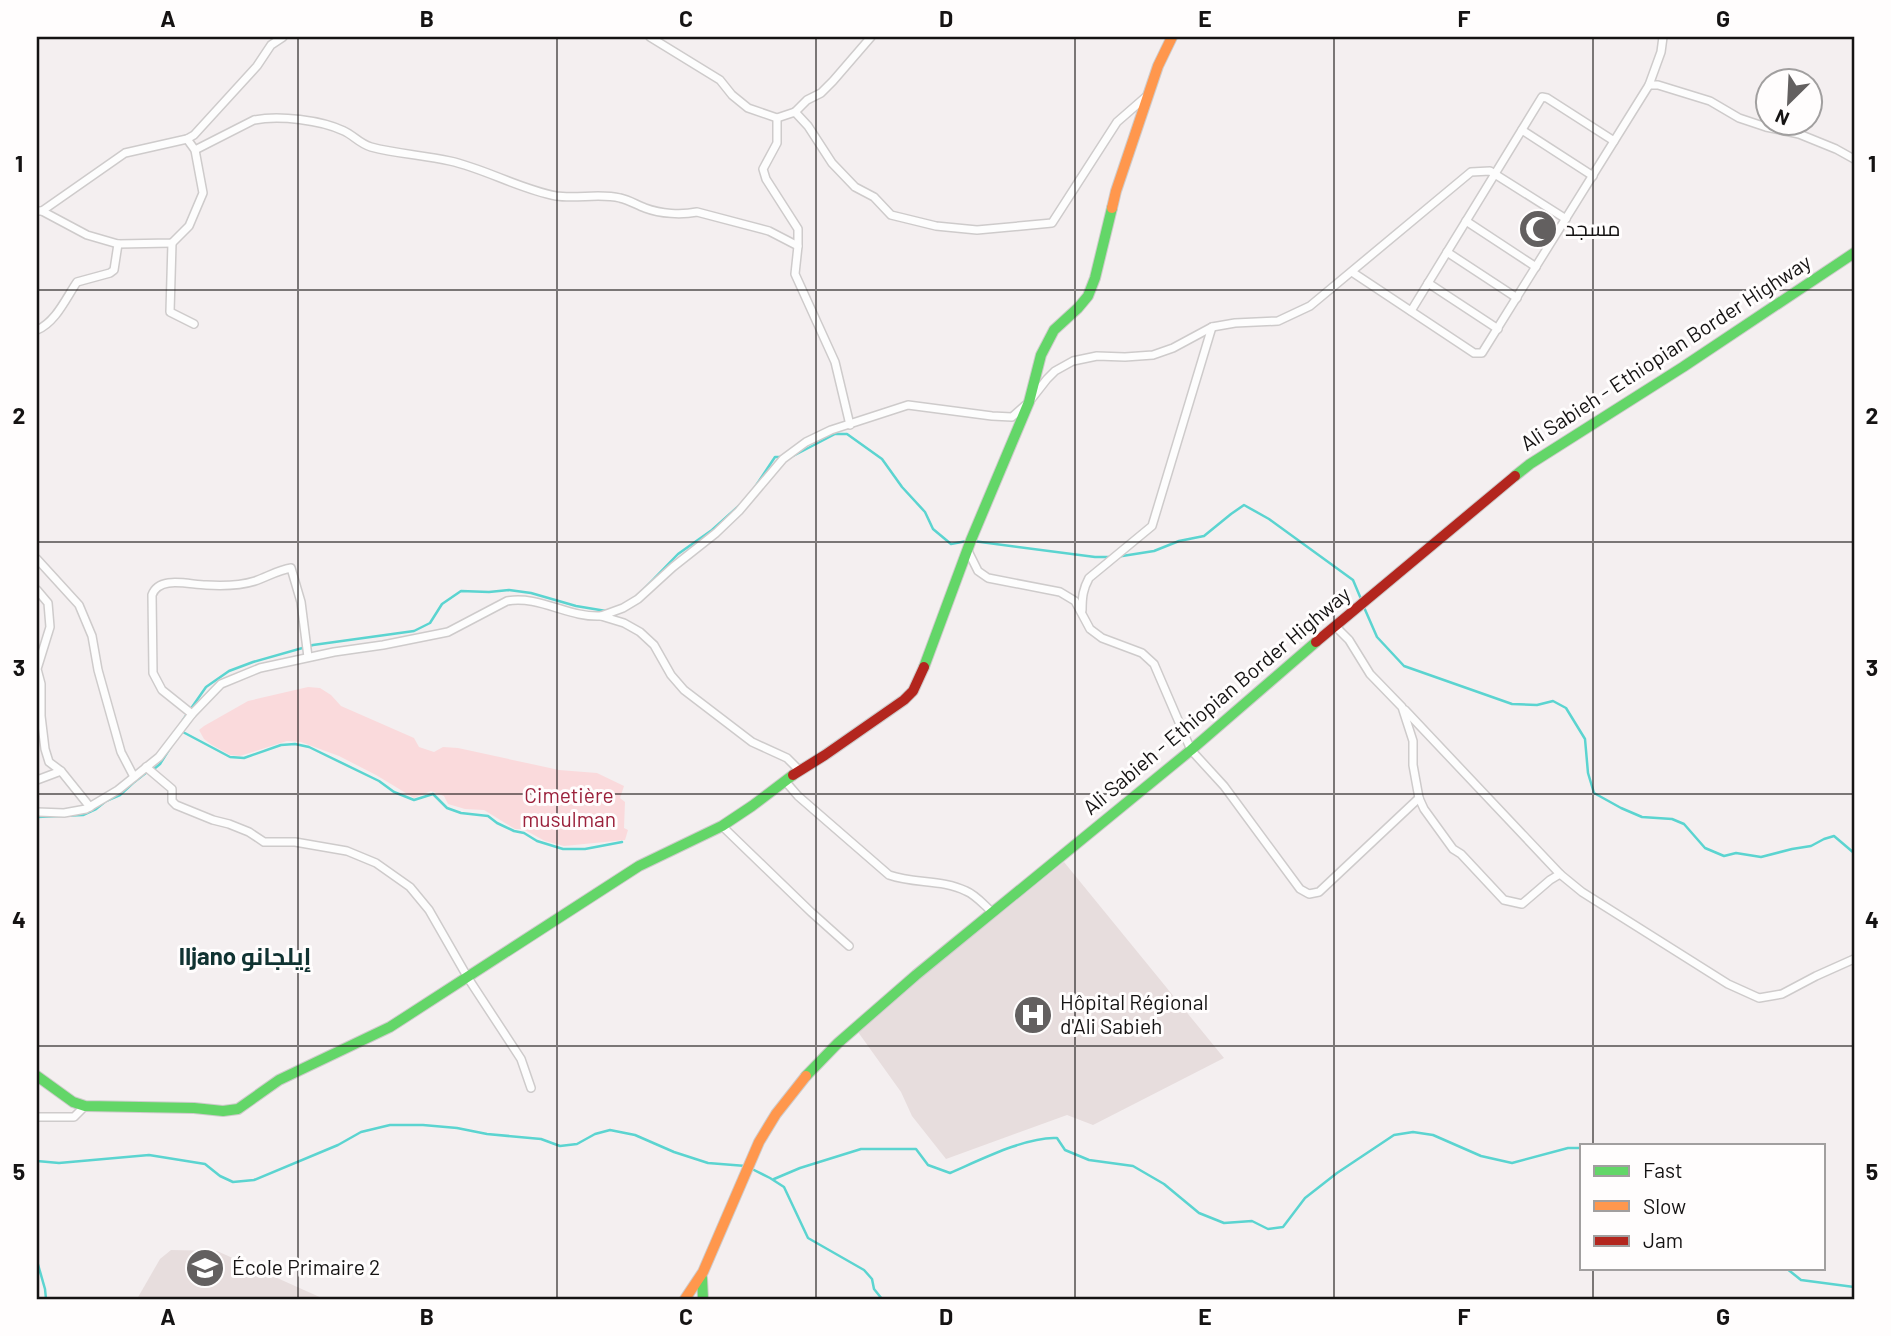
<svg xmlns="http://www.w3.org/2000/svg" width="1891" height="1336" viewBox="0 0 1891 1336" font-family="Barlow,Cairo,sans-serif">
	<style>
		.built { fill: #e7dddd }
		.green { fill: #fadadc }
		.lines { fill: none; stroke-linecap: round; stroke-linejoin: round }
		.stream { stroke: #5bd4d0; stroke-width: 2.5 }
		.street-casing { stroke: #cecbcb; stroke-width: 10 }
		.fast-casing { stroke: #cecbcb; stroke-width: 12 }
		.slow-casing { stroke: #cecbcb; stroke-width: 12 }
		.jam-casing { stroke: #cecbcb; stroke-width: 12 }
		.street { stroke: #fdfdfd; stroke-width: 7 }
		.fast { stroke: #63d668; stroke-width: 10 }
		.slow { stroke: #ff974d; stroke-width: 10 }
		.jam { stroke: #b3261e; stroke-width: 10 }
		.grid { fill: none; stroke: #151313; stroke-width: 2; stroke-opacity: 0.55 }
		.labels { text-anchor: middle; stroke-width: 6; stroke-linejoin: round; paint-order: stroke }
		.poi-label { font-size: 21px; fill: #151313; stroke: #fffdfd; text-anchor: start }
		.street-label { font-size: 21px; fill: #151313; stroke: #fffdfd }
		.park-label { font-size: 21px; fill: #9b213b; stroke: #fffdfd }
		.quarter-label { font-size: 24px; font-weight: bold; fill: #103332; stroke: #fffdfd }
		.neatline { fill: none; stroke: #151313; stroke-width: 2.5 }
		.grid-label { font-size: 23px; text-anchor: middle; font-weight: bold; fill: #151313 }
	</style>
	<rect width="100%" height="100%" fill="#f4eff0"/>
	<g class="built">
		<polygon points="1064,862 1224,1058 1093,1125 1067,1115 946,1159 912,1116 901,1092 858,1032 902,993"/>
		<polygon points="171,1250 217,1251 324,1299 137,1299 160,1259"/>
	</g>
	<polygon class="green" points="308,687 320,688 331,695 341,706 414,738 419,747 434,752 443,747 458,748 559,770 597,773 624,786 620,798 625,802 624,828 628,830 625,840 564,846 545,841 523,829 515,829 484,810 465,809 448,804 444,796 431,791 414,798 376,775 339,756 301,742 287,741 240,756 230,755 212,745 204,739 199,730 204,726 248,701"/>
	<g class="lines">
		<g class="stream">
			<polyline points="791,457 835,434 847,434 882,459 902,487 925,512 933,529 951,544 967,541"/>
			<polyline points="753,490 775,457 781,457"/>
			<polyline points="973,541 1095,557 1109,557"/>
			<polyline points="1116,557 1154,551 1179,541 1204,536 1231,514 1244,505 1269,519 1353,580 1361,599"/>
			<polyline points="642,591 678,554 712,530 742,503"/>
			<polyline points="1363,605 1377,637 1404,666 1512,704 1537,705 1553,701 1566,708 1585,739 1588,773 1594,793 1621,808 1642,817 1672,819 1684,824 1705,848 1724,856 1736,853 1761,857 1792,849 1811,846 1824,839 1834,836 1854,853"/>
			<polyline points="183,720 206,687 229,671 253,662 313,645 414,631 430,623 442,604 461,591 489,592 509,590 531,593 576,606 606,611"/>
			<polyline points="181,731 230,757 244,758 281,745 295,744 309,747 379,781 394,792 414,800 433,794 447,808 461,813 488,816 497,823 514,831 524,833 537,841 563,849 585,849 622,842"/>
			<polyline points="37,817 83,815 96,809 106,801 120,795 133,783 147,772 154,769 160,764 172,745"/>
			<polyline points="37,1161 59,1163 149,1155 205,1164 220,1176 233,1182 254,1180 338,1145 361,1132 390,1125 423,1125 457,1128 487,1134 541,1139 560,1146 577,1144 595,1134 610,1130 635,1135 674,1152 708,1163 746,1166"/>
			<polyline points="752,1169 770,1178 784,1187 808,1238 864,1270 872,1279 874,1289 882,1299"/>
			<path d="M774,1179L800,1168L861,1149H916L928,1165L950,1173C978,1161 1027,1136 1057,1138L1065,1150L1089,1160L1133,1166L1164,1184L1199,1213L1224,1223L1252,1221L1268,1229L1283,1227L1305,1198L1337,1173L1394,1135L1413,1132L1433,1135L1481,1156L1512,1163L1568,1148H1581"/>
			<polyline points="37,1261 45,1289 46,1299"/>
			<polyline points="1786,1268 1801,1280 1854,1287"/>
		</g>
		<defs>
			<g id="street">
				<polyline points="650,37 720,80 732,95 748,108 777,118 795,112 808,126 832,163 855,187 874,197 891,215 936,226 977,230 1052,223 1117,122 1148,95"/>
				<polyline points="1649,85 1658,85 1710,101 1739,118 1766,127 1799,134 1836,149 1854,159"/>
				<polyline points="795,112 807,100 821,93 833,81 871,37"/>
				<polyline points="777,118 777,143 763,169 766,179 798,229 798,246"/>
				<polyline points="1522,130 1593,176"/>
				<path d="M195,150L254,120C279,115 321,120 344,131C353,135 360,144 371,147C397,154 424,155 450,161C486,169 519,189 556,196C577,199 600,193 620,198C629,200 637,205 645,208C661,214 681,215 697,212L769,231L798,246L795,274L835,362L850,425"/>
				<polyline points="37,211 42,211 125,153 187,139 194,135 257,66 271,45 283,37"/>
				<polyline points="42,211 87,235 118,244 172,243 189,226 203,193 195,150 187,139"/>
				<polyline points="1466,221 1536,267"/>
				<polyline points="172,243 170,312 194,324"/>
				<polyline points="1447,252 1517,298"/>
				<polyline points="1352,272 1474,353 1482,353 1649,85 1661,52 1663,37"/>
				<polyline points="1428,283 1498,329"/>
				<polyline points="1411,311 1542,97 1547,98 1614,141"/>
				<path d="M37,330C56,322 66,298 77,282L110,273L114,270L118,244"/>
				<polyline points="968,551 978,571 988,578 1060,592 1075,601 1090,629 1102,638 1142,653 1154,664 1191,750 1224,786 1300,889 1309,894 1319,892 1419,798"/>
				<polyline points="37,559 79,605 92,636 98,670 121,752 134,777"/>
				<polyline points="37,590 48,603 50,627 37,669 41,684 41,716 45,749 49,762 61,771 90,807"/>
				<path d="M1082,610C1082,597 1083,589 1089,578L1152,526L1212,327"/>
				<polyline points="1335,626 1349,640 1370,674 1402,707 1413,741 1413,765 1419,798 1424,809 1453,849 1461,854 1504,900 1522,904 1550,880 1560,874 1582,892 1728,984 1759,998 1782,994 1816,976 1854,959"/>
				<polyline points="1405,710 1560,874"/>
				<path d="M192,714L162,690L153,673L152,595C159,575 190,585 206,585C222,586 239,586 255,581C267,577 278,570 291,568L301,602L308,657"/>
				<polyline points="146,767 172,789 172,801 176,805 213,820 229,824 249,832 264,842 295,842 347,851 376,863 410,887 429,910 468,978 521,1059 531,1088"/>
				<polyline points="799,770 787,758 752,742 684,690 671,675 654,645 640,632 624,623 601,616 623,608 638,599 673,567 716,533 739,511 783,459 806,442 831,430 908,405 992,416 1012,417 1029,402 1047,379 1055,371 1073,361 1097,356 1125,357 1153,355 1173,348 1212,327 1235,323 1278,321 1310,306 1471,172 1490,171 1566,219"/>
				<polyline points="37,780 61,771"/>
				<path d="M785,781L798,796L889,875C914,884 942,879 966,891C976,895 984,905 992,912"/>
				<path d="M37,812L64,813L86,809L118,790L159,757L192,714L221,684L260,668L334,652L383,645L448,632L507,601C539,595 569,618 601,616"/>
				<polyline points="722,826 811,912 849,946"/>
				<polyline points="37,1117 74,1117 85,1106"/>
			</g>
			<g id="fast">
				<polyline points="1515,476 1530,464 1683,367 1854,253"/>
				<polyline points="924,667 971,540 1029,402 1041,355 1054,330 1078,308 1088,296 1095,278 1112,208"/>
				<polyline points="37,1076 73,1102 85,1106 194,1108 223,1111 238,1109 279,1080 390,1027 639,866 722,826 752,806 793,775"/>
				<polyline points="806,1076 838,1043 916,975 1191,750 1316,642"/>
				<polyline points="702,1278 703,1299"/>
			</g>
			<g id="slow">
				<polyline points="1112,208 1116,191 1158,66 1172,37"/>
				<polyline points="685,1299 703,1272 759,1142 776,1114 806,1076"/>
			</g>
			<g id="jam">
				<polyline points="1316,642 1515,476"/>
				<polyline points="793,775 825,755 904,700 913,691 924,667"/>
			</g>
		</defs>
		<use href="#street" class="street-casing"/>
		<use href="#fast" class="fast-casing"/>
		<use href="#slow" class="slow-casing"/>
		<use href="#jam" class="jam-casing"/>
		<use href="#street" class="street"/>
		<use href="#fast" class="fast"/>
		<use href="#slow" class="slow"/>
		<use href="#jam" class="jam"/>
	</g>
	<path class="grid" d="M298,37V1299M557,37V1299M816,37V1299M1075,37V1299M1334,37V1299M1593,37V1145M37,290H1854M37,542H1854M37,794H1854M37,1046H1854M1593,1268V1299"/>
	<defs>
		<symbol id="mosque-disc" viewBox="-11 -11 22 22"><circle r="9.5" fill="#636060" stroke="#fffdfd"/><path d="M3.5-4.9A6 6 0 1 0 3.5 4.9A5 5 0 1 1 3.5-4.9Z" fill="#fff"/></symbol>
		<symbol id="hospital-disc" viewBox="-11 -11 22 22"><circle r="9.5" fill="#636060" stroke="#fffdfd"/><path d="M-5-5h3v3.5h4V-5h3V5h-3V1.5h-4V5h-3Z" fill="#fff"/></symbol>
		<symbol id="school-disc" viewBox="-11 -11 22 22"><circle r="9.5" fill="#636060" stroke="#fffdfd"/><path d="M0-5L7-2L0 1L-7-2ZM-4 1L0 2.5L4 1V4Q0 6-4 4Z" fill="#fff"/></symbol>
	</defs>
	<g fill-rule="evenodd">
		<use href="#mosque-disc" x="1516" y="207" width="44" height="44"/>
		<use href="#hospital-disc" x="1011" y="993" width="44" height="44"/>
		<use href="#school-disc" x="183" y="1246" width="44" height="44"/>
	</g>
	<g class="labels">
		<g class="poi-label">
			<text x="1565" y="236">مسجد</text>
			<text x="1060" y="1010">Hôpital Régional<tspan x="1060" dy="24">d'Ali Sabieh</tspan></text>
			<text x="232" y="1275">École Primaire 2</text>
		</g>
		<g class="street-label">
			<text transform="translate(1666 353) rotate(-33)" y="7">Ali Sabieh - Ethiopian Border Highway</text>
			<text transform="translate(1217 701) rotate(-40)" y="7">Ali Sabieh - Ethiopian Border Highway</text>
		</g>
		<g class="park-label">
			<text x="569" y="803">Cimetière<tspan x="569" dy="24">musulman</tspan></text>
		</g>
		<g class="quarter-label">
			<text x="245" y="965">Iljano إيلجانو</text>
		</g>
	</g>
	<rect width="1891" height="1336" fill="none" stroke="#fffdfd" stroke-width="77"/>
	<rect x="1580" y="1144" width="245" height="126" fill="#fffdfd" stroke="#a19f9f" stroke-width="2"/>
	<rect x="1594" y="1166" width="35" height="10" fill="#63d668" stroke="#a19f9f" stroke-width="2"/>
	<text x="1643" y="1178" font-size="21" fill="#151313">Fast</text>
	<rect x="1594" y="1201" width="35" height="10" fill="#ff974d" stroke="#a19f9f" stroke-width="2"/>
	<text x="1643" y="1214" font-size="21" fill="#151313">Slow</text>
	<rect x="1594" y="1236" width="35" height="10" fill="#b3261e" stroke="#a19f9f" stroke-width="2"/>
	<text x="1643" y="1248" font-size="21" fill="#151313">Jam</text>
	<g transform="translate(1789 102) rotate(204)"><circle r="33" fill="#fffdfd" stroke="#a19f9f" stroke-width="2"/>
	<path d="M0-5L12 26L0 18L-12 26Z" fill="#636060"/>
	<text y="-10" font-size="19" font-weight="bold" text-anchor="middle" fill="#151313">N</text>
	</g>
	<rect x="38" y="38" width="1815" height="1260" class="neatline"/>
	<g class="grid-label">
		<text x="168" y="27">A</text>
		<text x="427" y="27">B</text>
		<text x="686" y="27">C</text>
		<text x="946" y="27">D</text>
		<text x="1205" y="27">E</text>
		<text x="1464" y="27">F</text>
		<text x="1723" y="27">G</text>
		<text x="19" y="172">1</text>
		<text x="1872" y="172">1</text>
		<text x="19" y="424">2</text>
		<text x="1872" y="424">2</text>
		<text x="19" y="676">3</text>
		<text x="1872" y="676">3</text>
		<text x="19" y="928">4</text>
		<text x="1872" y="928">4</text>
		<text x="19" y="1180">5</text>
		<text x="1872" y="1180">5</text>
		<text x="168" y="1325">A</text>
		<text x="427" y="1325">B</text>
		<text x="686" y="1325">C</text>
		<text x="946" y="1325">D</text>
		<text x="1205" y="1325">E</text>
		<text x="1464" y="1325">F</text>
		<text x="1723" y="1325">G</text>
	</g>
</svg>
